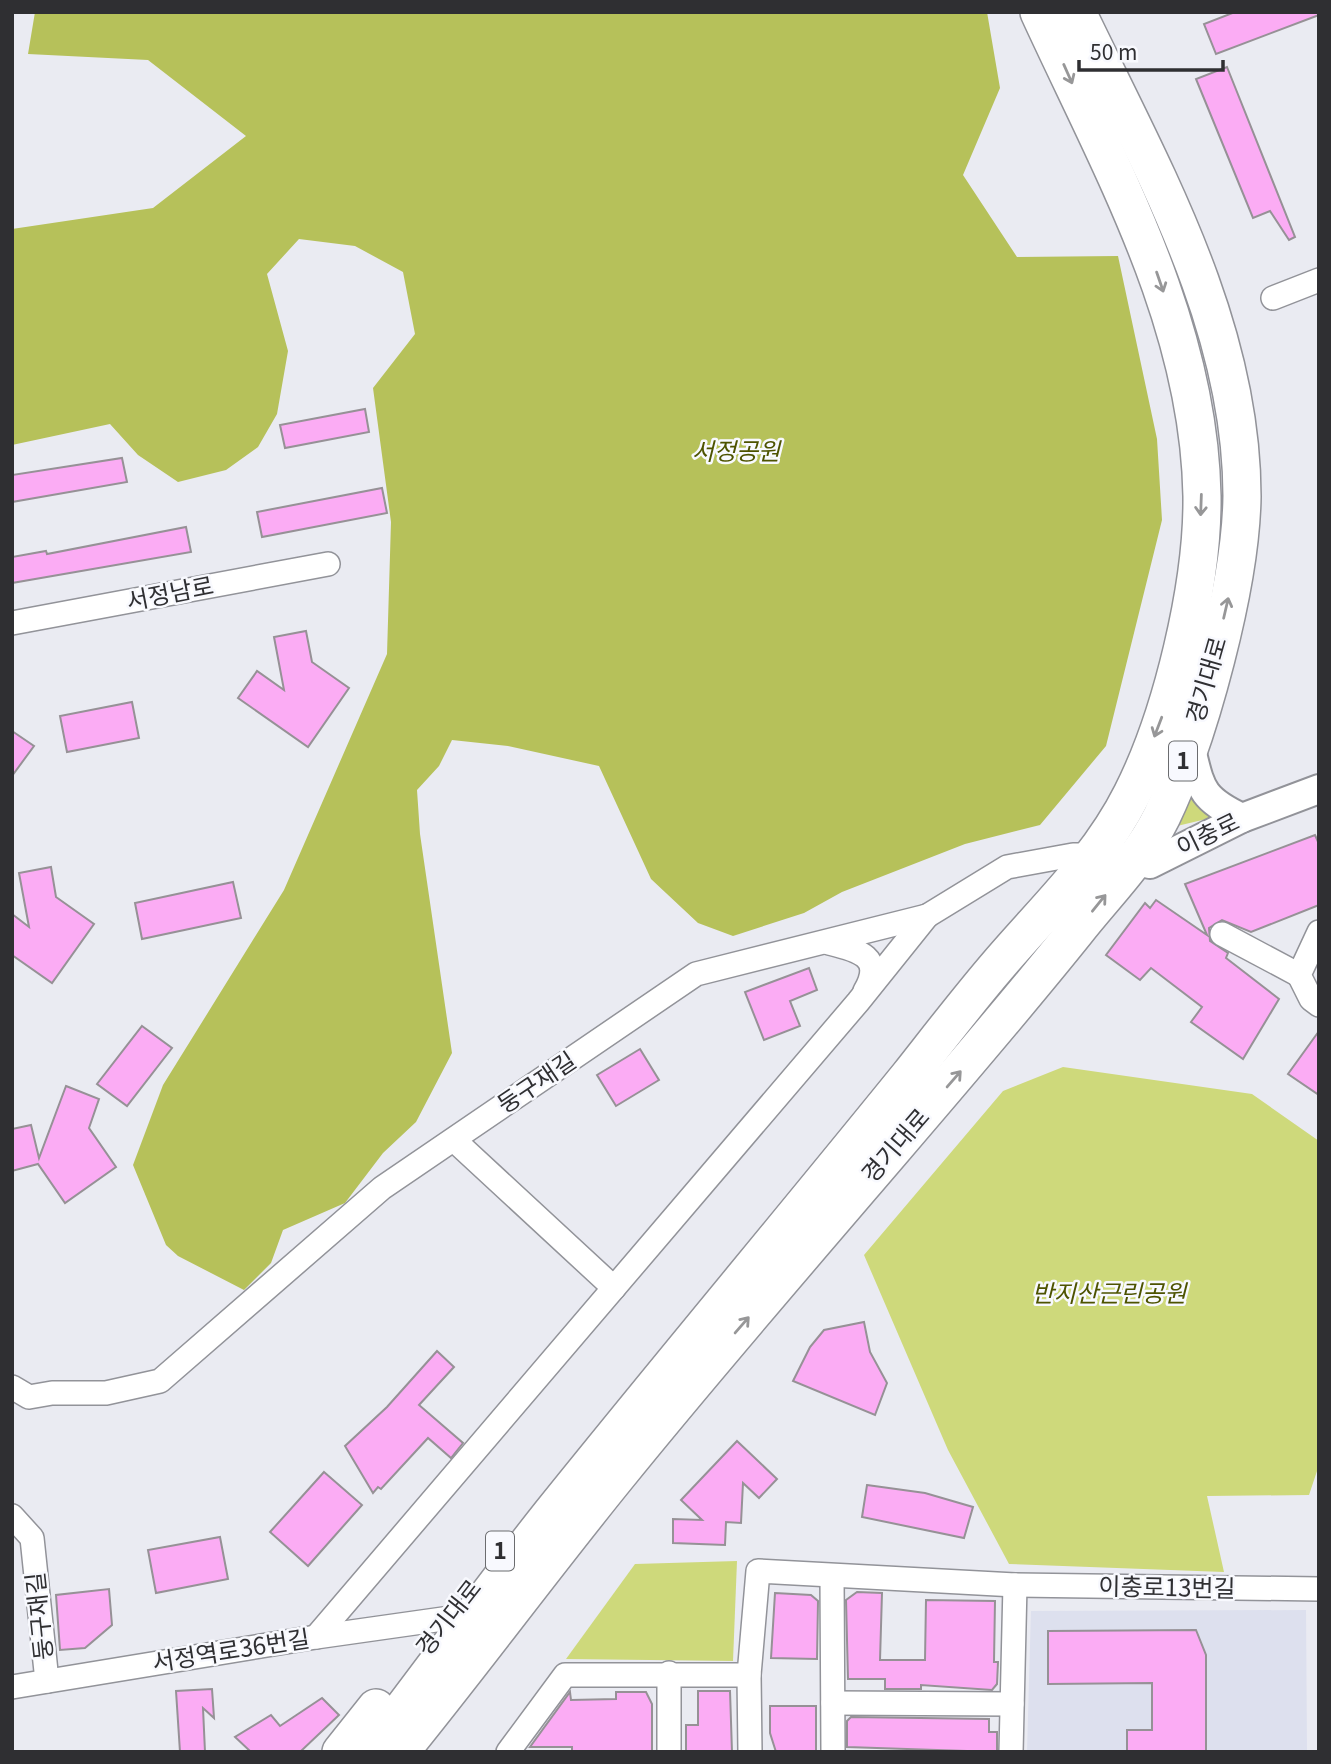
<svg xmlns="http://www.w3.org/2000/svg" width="1331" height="1764" viewBox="0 0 1331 1764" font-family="Georgia,'Noto Sans KR',serif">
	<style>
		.built { fill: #dde0ee }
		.green { fill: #ced97b }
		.forest { fill: #b6c15a }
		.building { fill: #fbacf4; stroke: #969196; stroke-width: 2 }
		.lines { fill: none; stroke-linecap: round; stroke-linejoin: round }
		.minor-casing { stroke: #929399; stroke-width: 26 }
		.tertiary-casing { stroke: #929399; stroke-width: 32 }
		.primary-casing { stroke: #929399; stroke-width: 40 }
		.minor { stroke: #fff; stroke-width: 23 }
		.tertiary { stroke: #fff; stroke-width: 28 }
		.primary { stroke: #fff; stroke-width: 37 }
		.oneway { stroke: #979798 }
		.labels { text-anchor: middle; stroke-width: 5; stroke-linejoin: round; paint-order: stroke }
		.shield { fill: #f8f9fe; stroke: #6b6c6f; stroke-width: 2 }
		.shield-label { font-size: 23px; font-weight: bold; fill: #2f2f32 }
		.park-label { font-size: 24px; font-style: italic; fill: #4d5300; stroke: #f8f9fe }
		.street-label { font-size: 24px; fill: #2f2f32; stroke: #f8f9fe }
	</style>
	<rect width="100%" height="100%" fill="#eaebf2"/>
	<polygon class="built" points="1306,1610 1307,1752 1027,1752 1031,1611"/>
	<g class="green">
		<polygon points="1191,788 1215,817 1177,826"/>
		<polygon points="1063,1067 1252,1094 1319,1141 1319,1465 1309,1495 1207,1496 1224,1572 1009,1564 948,1450 864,1255 1003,1091"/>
		<polygon points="737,1561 733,1661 566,1659 635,1564"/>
	</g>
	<polygon class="forest" points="35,12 987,12 1000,88 963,175 1017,257 1118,256 1157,439 1162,520 1106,746 1040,825 965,844 842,892 804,913 733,936 698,923 651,879 599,766 508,746 452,740 439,766 417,790 420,834 452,1053 416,1122 383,1153 345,1203 283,1230 271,1263 244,1290 178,1256 166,1245 133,1165 163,1085 284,890 387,654 391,522 373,388 415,334 403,272 355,246 299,239 267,274 288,351 277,414 258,447 226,470 178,482 138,455 110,424 12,445 12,229 153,208 246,136 148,60 28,54"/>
	<g class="building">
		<polygon points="1235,12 1319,12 1319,15 1216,54 1204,24"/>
		<polygon points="1227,67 1295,237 1289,240 1270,211 1253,218 1196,79"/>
		<polygon points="365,409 369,432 285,448 280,425"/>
		<polygon points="122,458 127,482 12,502 12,475"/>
		<polygon points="382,488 387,513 262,537 257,512"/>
		<polygon points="186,527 191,552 12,583 12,557 46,551 47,554"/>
		<polygon points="306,631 312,662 349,688 308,747 238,698 257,671 284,690 274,637"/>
		<polygon points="132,702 139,738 67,752 60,716"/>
		<polygon points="12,731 34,746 12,776"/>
		<polygon points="1315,835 1319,844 1319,905 1251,932 1222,920 1209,928 1210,941 1228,953 1226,958 1279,999 1243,1059 1191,1022 1202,1007 1151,968 1140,980 1106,955 1145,903 1150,908 1156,900 1207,935 1185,884"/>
		<polygon points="51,867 56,897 94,924 52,983 12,955 12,914 29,927 19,873"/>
		<polygon points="233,882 241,918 142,939 135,903"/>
		<polygon points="809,968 817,990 790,1001 800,1026 764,1040 745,992"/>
		<polygon points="142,1026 172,1048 127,1106 97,1084"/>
		<polygon points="1319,1031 1319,1095 1288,1074"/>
		<polygon points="640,1049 659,1080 616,1106 597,1075"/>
		<polygon points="66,1086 99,1099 89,1128 116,1167 65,1203 38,1164 12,1171 12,1129 31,1125 39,1158"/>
		<polygon points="864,1322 870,1352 887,1383 875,1415 793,1381 810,1347 824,1330"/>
		<polygon points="437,1351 454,1367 419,1405 463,1443 451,1458 428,1438 381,1489 378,1487 373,1493 345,1446 387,1407"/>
		<polygon points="737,1441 777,1479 759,1498 743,1483 741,1523 726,1522 725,1545 673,1543 673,1519 702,1520 681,1500"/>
		<polygon points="324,1472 362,1505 308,1566 270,1532"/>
		<polygon points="867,1485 925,1493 973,1507 964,1538 862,1517"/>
		<polygon points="220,1537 228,1579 156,1593 148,1550"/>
		<polygon points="109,1589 112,1625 85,1648 60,1650 56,1595"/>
		<polygon points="857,1592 882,1593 880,1660 925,1660 926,1600 995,1601 994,1662 998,1662 997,1684 992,1690 921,1685 921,1689 885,1689 885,1679 848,1679 846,1600"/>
		<polygon points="775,1593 811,1595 818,1601 817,1659 771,1658"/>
		<polygon points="1196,1630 1206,1655 1206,1752 1127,1752 1127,1730 1152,1730 1152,1683 1048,1684 1048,1631"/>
		<polygon points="212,1689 214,1718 203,1708 205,1752 180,1752 176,1691"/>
		<polygon points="698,1691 730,1691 732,1752 686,1752 686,1725 698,1725"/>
		<polygon points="570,1692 571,1700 616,1699 616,1692 646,1692 652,1704 652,1752 572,1752 572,1747 530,1747"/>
		<polygon points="322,1698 339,1715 300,1752 251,1752 235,1737 271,1715 280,1726"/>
		<polygon points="770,1706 816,1706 816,1752 776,1752 770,1733"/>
		<polygon points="851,1717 989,1719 989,1732 997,1732 997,1752 847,1747 847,1721"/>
	</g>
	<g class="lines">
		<defs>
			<g id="minor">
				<polyline points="1273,298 1319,280"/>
				<polyline points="12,623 328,564"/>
				<polyline points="1319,932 1299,975 1311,999 1319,1005"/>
				<polyline points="1222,934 1299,975"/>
				<path d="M829,943C857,950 885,956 865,991"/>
				<polyline points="454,1140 614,1288"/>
				<polyline points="12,1387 29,1397 52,1393 106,1393 160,1381 382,1188 696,974 927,916 1007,867 1073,855 1096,855"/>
				<polyline points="12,1516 32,1538 47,1681"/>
				<polyline points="832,1576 833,1752"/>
				<polyline points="316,1637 858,1002 927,916"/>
				<polyline points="12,1687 316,1637 450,1618"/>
				<polyline points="833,1703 1012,1704"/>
				<polyline points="508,1752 565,1675 749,1675"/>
				<polyline points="669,1752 669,1673"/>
				<polyline points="750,1752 749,1675 758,1571 1015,1585 1319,1589"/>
				<polyline points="1011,1752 1015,1585"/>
			</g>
			<g id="tertiary">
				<path d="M1189,742C1201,787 1198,797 1242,818"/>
				<polyline points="1120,857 1150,864 1242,818 1319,789"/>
			</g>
			<g id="primary">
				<polyline points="341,1752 376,1708"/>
				<path d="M370,1752C431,1673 489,1592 551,1514C669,1367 790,1223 909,1076C939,1038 968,1000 999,964C1046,909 1099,860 1132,794C1172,715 1203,585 1202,496C1199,321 1110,167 1039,12"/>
				<path d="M400,1752C474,1661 543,1567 617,1476C697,1377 780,1281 863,1184C935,1100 1007,1017 1076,931C1105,894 1141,859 1162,816C1200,736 1241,584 1242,496C1242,322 1150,165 1077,12"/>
			</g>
		</defs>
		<use href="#minor" class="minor-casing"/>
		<use href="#tertiary" class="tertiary-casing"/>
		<use href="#primary" class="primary-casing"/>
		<use href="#minor" class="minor"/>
		<use href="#tertiary" class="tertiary"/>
		<use href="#primary" class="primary"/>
	</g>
	<defs><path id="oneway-shaft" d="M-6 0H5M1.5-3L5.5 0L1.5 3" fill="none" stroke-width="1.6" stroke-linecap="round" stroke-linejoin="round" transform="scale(1.75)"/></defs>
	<g class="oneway">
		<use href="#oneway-shaft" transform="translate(1068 74) rotate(66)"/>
		<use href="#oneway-shaft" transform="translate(1160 282) rotate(71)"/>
		<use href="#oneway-shaft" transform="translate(1201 505) rotate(92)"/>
		<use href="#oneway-shaft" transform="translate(1226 608) rotate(-77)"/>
		<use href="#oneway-shaft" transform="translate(1158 727) rotate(111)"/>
		<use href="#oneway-shaft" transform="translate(1099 903) rotate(-51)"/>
		<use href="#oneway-shaft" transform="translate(954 1079) rotate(-49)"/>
		<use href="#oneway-shaft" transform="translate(742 1325) rotate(-49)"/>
	</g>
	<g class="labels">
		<g class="shield">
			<rect x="1169" y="741.5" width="28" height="39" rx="5"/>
			<rect x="486" y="1531.5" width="28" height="39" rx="5"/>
		</g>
		<g class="shield-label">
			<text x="1183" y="769">1</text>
			<text x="500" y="1559">1</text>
		</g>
		<g class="park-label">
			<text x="736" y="460">서정공원</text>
			<text x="1109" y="1302">반지산근린공원</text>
		</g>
		<g class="street-label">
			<text transform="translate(170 594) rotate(-11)" y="8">서정남로</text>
			<text transform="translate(1207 680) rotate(-74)" y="8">경기대로</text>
			<text transform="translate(1208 835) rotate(-26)" y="8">이충로</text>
			<text transform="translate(537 1083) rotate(-34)" y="8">둥구재길</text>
			<text transform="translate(896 1146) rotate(-49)" y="8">경기대로</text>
			<text transform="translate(1167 1588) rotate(1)" y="8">이충로13번길</text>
			<text transform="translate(40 1616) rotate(-96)" y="8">둥구재길</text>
			<text transform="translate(449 1618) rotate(-52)" y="8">경기대로</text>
			<text transform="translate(231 1651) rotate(-9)" y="8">서정역로36번길</text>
		</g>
	</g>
	<rect width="1331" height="1764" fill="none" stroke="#2f2f32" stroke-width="28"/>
	<path d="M1079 60v10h144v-10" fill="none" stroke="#2f2f32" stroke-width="3.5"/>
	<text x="1090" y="60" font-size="21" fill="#2f2f32" stroke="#f8f9fe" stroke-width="5" paint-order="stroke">50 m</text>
</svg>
